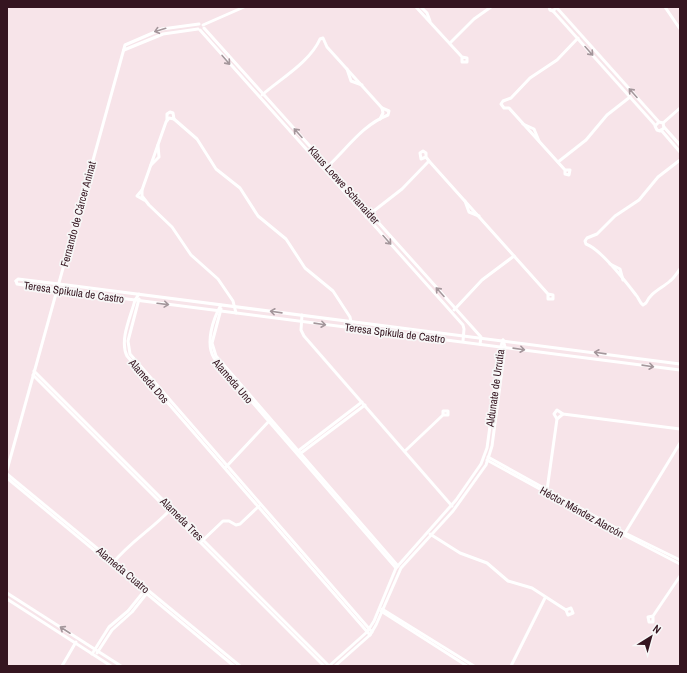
<svg xmlns="http://www.w3.org/2000/svg" width="687" height="673" viewBox="0 0 687 673" font-family="'Archivo Narrow',sans-serif">
	<style>
		.lines { fill: none; stroke-linecap: round; stroke-linejoin: round }
		.street { stroke: #fff; stroke-width: 3 }
		.oneway { stroke: #a4969b }
		.labels { text-anchor: middle; stroke-width: 3.5; stroke-linejoin: round; paint-order: stroke }
		.street-label { font-size: 11px; fill: #351520; stroke: #f7f7f7 }
	</style>
	<rect width="100%" height="100%" fill="#f7e4e9"/>
	<g class="lines">
		<g class="street">
			<polyline points="416,7 462,57 462,62 467,62 467,58 462,57"/>
			<polyline points="421,7 427,13 430,21"/>
			<polyline points="549,7 550,10 553,11 557,7"/>
			<polyline points="665,7 680,29"/>
			<polyline points="557,8 659,122 663,123 664,128 660,131 657,130 655,126 659,122"/>
			<polyline points="553,11 655,125"/>
			<polyline points="203,25 244,7"/>
			<polyline points="204,28 481,337 480,344"/>
			<polyline points="200,30 463,325 464,329 463,341"/>
			<polyline points="450,43 474,19 491,7"/>
			<polyline points="124,50 163,34 198,29"/>
			<polyline points="347,69 351,81 362,85"/>
			<path d="M262,95C280,79 310,62 320,39L323,38L327,47L382,108L389,111L388,115C362,125 346,150 326,168"/>
			<polyline points="380,119 383,113 382,108"/>
			<polyline points="167,120 167,114 170,112 173,113 174,119"/>
			<polyline points="663,123 680,108"/>
			<polyline points="523,124 534,129 539,141"/>
			<polyline points="664,127 680,145"/>
			<polyline points="661,130 680,152"/>
			<polyline points="426,157 421,159 420,153 423,151 426,153 426,157 429,161 548,294 553,295 553,299 548,299 548,294"/>
			<path d="M680,160L658,177L639,200L615,216L597,234L587,238L585,241L586,244C601,249 626,282 636,295C639,298 639,302 643,305L646,303C651,292 661,289 670,281C674,278 677,273 680,269"/>
			<polyline points="558,162 586,140 607,115 630,97"/>
			<polyline points="151,165 159,157 158,145"/>
			<polyline points="565,170 565,174 569,175 570,170 565,170 509,108 504,108 501,104 503,101 511,98 530,78 557,60 578,38"/>
			<polyline points="142,190 137,196 144,200"/>
			<polyline points="465,201 469,212 479,216"/>
			<polyline points="366,217 402,189 429,161"/>
			<polyline points="610,264 620,269 623,280"/>
			<polyline points="16,281 17,284 57,290 680,370"/>
			<polyline points="16,281 18,279 59,284 680,364"/>
			<path d="M139,294L135,300C131,316 119,340 127,356L370,635"/>
			<polyline points="139,299 128,341 130,354 372,632"/>
			<path d="M221,305C213,319 205,343 214,358L396,568"/>
			<polyline points="221,309 212,343 216,356 398,566"/>
			<polyline points="454,310 482,280 514,256"/>
			<polyline points="236,313 233,301 218,279 191,255 172,227 149,205 142,196 142,190 166,122 169,118 174,119 197,139 216,169 240,188 258,216 286,239 305,268 333,291 350,317 352,328"/>
			<polyline points="302,315 301,330 304,336 452,506"/>
			<polyline points="34,371 329,666"/>
			<polyline points="33,375 324,666"/>
			<polyline points="557,419 554,414 557,410 563,414 680,429"/>
			<polyline points="298,451 362,402"/>
			<polyline points="405,451 443,415 448,415 448,411 443,411 443,415"/>
			<polyline points="301,453 365,405"/>
			<polyline points="488,457 625,533 680,560"/>
			<polyline points="487,460 624,535 680,564"/>
			<polyline points="226,467 270,420"/>
			<polyline points="7,470 125,45 162,29 199,24"/>
			<polyline points="7,474 240,666"/>
			<polyline points="7,478 234,666"/>
			<polyline points="547,490 557,419 563,414"/>
			<polyline points="625,533 680,443"/>
			<polyline points="430,534 460,553 487,563 508,581 532,588 566,610 571,608 573,613 568,615 566,610"/>
			<polyline points="202,541 223,521 229,521 236,525 240,524 259,506"/>
			<path d="M113,563C130,542 151,530 170,510"/>
			<polyline points="7,593 121,666"/>
			<polyline points="7,599 111,666"/>
			<polyline points="382,609 474,666"/>
			<polyline points="381,611 467,666"/>
			<polyline points="653,616 653,622 649,622 648,617 653,616 680,576"/>
			<polyline points="97,653 112,630 132,612 147,593"/>
			<polyline points="92,654 109,627 128,611 145,590"/>
			<polyline points="62,666 76,642"/>
			<polyline points="329,666 367,632 374,621 396,568 456,500 481,464 487,448 501,346 503,340"/>
			<polyline points="335,666 370,635 376,625 401,568 453,511 486,465 492,446 505,347 503,340"/>
			<polyline points="511,666 545,598"/>
		</g>
	</g>
	<defs><path id="oneway-shaft" d="M-6 0H5M1.5-3L5.5 0L1.5 3" fill="none" stroke-width="1.6" stroke-linecap="round" stroke-linejoin="round"/></defs>
	<g class="oneway">
		<use href="#oneway-shaft" transform="translate(160 30) rotate(163)"/>
		<use href="#oneway-shaft" transform="translate(589 51) rotate(48)"/>
		<use href="#oneway-shaft" transform="translate(226 60) rotate(49)"/>
		<use href="#oneway-shaft" transform="translate(633 93) rotate(-132)"/>
		<use href="#oneway-shaft" transform="translate(298 133) rotate(-132)"/>
		<use href="#oneway-shaft" transform="translate(387 240) rotate(48)"/>
		<use href="#oneway-shaft" transform="translate(440 292) rotate(-132)"/>
		<use href="#oneway-shaft" transform="translate(163 304) rotate(7)"/>
		<use href="#oneway-shaft" transform="translate(276 312) rotate(-172)"/>
		<use href="#oneway-shaft" transform="translate(320 324) rotate(8)"/>
		<use href="#oneway-shaft" transform="translate(519 349) rotate(8)"/>
		<use href="#oneway-shaft" transform="translate(600 353) rotate(-172)"/>
		<use href="#oneway-shaft" transform="translate(648 366) rotate(8)"/>
		<use href="#oneway-shaft" transform="translate(65 630) rotate(-147)"/>
	</g>
	<g class="labels">
		<g class="street-label">
			<text transform="translate(344 185) rotate(48)" y="4">Klaus Loewe Schanaider</text>
			<text transform="translate(78 214) rotate(-75)" y="4">Fernando de Cárcer Aninat</text>
			<text transform="translate(74 292) rotate(8)" y="4">Teresa Spikula de Castro</text>
			<text transform="translate(395 333) rotate(7)" y="4">Teresa Spikula de Castro</text>
			<text transform="translate(149 381) rotate(49)" y="4">Alameda Dos</text>
			<text transform="translate(233 381) rotate(49)" y="4">Alameda Uno</text>
			<text transform="translate(495 388) rotate(-82)" y="4">Aldunate de Urrutia</text>
			<text transform="translate(582 512) rotate(29)" y="4">Héctor Méndez Alarcón</text>
			<text transform="translate(182 519) rotate(45)" y="4">Alameda Tres</text>
			<text transform="translate(123 570) rotate(40)" y="4">Alameda Cuatro</text>
		</g>
	</g>
	<rect width="687" height="673" fill="none" stroke="#351520" stroke-width="16"/>
	<g transform="translate(651 637) rotate(37)" stroke="#f7f7f7" stroke-width="3" paint-order="stroke">
	<path d="M0-3L7 15L0 10L-7 15Z" fill="#351520"/>
	<text y="-6" font-size="11" font-weight="bold" text-anchor="middle" fill="#351520">N</text>
	</g>
</svg>
